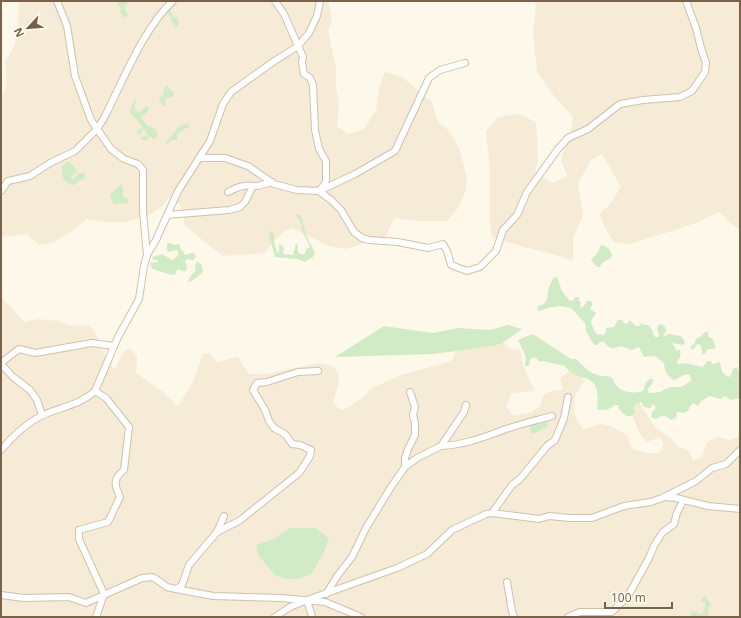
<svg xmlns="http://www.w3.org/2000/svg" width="741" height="618" viewBox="0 0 741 618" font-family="'Open Sans',sans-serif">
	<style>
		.residential { fill: #f5ebd7 }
		.green { fill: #d0ebc6 }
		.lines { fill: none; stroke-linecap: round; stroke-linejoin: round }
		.minor-casing { stroke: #cfc1ad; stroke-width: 8 }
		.minor { stroke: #fff; stroke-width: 6 }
	</style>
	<rect width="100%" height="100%" fill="#fdf8e9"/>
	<g class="residential">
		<polygon points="19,1 328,1 332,19 328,31 336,68 336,89 339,103 337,126 348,134 364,129 376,111 379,88 385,72 402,77 432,102 438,122 449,131 459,148 467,177 466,190 459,207 447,221 419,221 394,218 386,236 346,249 329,246 292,228 283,232 265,252 260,254 243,254 223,256 185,226 181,206 170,196 161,207 148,216 125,222 108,222 87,219 73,230 53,243 40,245 27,234 1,237 1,97 7,86 5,62 15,45 19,15"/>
		<polygon points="535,1 740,1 740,230 735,227 719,212 696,223 669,232 629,244 614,242 604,226 600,214 610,204 621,187 602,154 591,160 578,184 583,215 573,238 573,261 556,255 524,247 492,237 490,226 490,170 486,131 498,117 518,114 536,122 538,160 535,172 552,183 567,176 561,160 572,127 573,117 554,96 537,72 533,30 536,8"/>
		<polygon points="1,298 11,307 24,322 38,319 57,321 72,326 89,325 95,332 104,352 114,370 124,352 130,348 137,356 136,373 163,392 178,406 193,382 203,354 209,353 217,362 238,357 249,374 265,374 319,363 333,366 339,375 339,383 333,402 340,410 345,409 362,398 370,389 401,375 448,362 453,359 457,348 497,336 509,348 520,350 523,366 535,391 512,393 506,406 513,416 532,412 541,405 543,396 551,391 563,390 560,378 572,369 581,371 584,382 575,396 574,413 583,430 600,424 611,426 628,436 631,449 647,453 659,453 664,445 660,437 647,442 639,432 630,409 638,400 644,411 657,429 673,439 677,446 689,451 693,461 702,457 707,442 718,437 730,440 738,437 740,433 740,617 1,617"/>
	</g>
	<g class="green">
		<polygon points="118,1 128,1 124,7 128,15 125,18 120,13 121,8 118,4"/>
		<polygon points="170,8 173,17 177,17 179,24 176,27 171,20 171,17 166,12"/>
		<path d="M167,85L171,91H173L174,93L173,97L166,98L165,105L163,106L159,100C162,92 164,99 164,88Z"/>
		<path d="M134,100L136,101L134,107L136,111L140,112L145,107H149L148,111L141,117L147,125L155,129L158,135L157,137L153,139L150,136L147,140H142L141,137L148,136L146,131L144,130L142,131L140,134L137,133V131L143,128C140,121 133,118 130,112Z"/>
		<polygon points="189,123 189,128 184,129 177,135 177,140 172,140 167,144 166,142 176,131 176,129 184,124"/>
		<polygon points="67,162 69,162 77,170 77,172 71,176 71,178 73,179 80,173 85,173 85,178 84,179 79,180 74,185 72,185 64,180 62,174 62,167"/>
		<polygon points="121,184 123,187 123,197 127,198 128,203 115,204 112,202 110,195"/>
		<path d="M297,214L301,215L306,235L315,253L313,257L304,262L298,259L275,257L269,235L270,231L274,233V241L277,253L279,251V245L281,244L284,247L283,252L284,254L293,255L296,244L298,245V252L300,254H305L306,249L310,247C309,243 306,239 304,235C301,228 303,222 296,216Z"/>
		<polygon points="168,243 170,243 174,245 179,244 181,250 183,251 185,255 192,253 195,254 196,257 193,260 187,259 185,261 187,268 186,271 182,271 179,269 176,271 176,274 172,275 152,269 150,263 158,262 158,260 154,260 152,258 154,256 161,255 162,254 172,260 178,256 178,252 176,250 169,252 167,250 167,245"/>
		<path d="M601,245C607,246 612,250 612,257L602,263L600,267H597L591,260L598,252Z"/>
		<path d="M197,261L202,265L203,272L192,281L187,282C190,277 193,273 196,270L195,265Z"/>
		<path d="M557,277L562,291L570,301L574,300L575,297H579V301L581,303L580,307L582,308L587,301H589L592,302V306L590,309L596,313L592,319L591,323L596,334L604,335L606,332V328L614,327L618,320H622L624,323L627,324L630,320L635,326H639L642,323L644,325H648L653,331V334L655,337H659L657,329L658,325L662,324L665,327L666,330L663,337L669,334L673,335L681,336L685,342L683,345L672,343L676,350H680C681,355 681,357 677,361L678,364L686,363L702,367L705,365L707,361H711L712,364L720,362C721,369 722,375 730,377L733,369L737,367L740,374V398L730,400L725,396L721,399L710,396L701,401L698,406L694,403L690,406L688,411L683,413L677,412L676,418L671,420C665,415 662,415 656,419L651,417L652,412L656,408L653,404L650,408L644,407L641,402L636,404L633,408L635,413L631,416H626L618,408L619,405H615C609,410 604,411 597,409C598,403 598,399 597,393C596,373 574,381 565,366L543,361L540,362L535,357L530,359L529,366H525L526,357L518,340L533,334L571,359H576C583,365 588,373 598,375C602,377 606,375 610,377C614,379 613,381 615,384C621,393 635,394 643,391L646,382L650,379H653C653,384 651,387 647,389L649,393L660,392L670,387H681L691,381L690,375C684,372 680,378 674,380C666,375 665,372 664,363L655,356L644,357L639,347L632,350L621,346C612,349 610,349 604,342H600L597,345H594L586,331L585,323L571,308L559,306L548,308L540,311L537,310L538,306C548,304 547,299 548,291C548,287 552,282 553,278Z"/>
		<polygon points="508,325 522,329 501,344 479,348 433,354 335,357 384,326 433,333 458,328 490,330"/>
		<polygon points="705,332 708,332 709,338 712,338 716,347 714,349 708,349 705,354 702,354 701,346 699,344 696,345 694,349 692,350 690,347 694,344 696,339 701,336"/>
		<path d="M535,415L547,420C548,423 548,426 546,429L543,428L540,431L532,434C529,429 529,419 535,415Z"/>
		<polygon points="290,528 315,528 329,538 323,554 311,574 298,579 286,579 275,575 258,555 256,545 272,540"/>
		<polygon points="705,596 711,604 708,608 709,613 708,617 691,617 691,614 693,611 702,615 705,608 705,603 701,601 701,599"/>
	</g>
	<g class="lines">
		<defs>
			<g id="minor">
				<polyline points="57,1 67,26 75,76 91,120 111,149 124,159 138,164 143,170 143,212 147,255"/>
				<polyline points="275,1 284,14 303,57 302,63 304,74 310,78 313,85 315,130 319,149 326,161 326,180 325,184 319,191 331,200 341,210 354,232 362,238 369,240 398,242 428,248 443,244 447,251 451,265 467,271 480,267 496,251 503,230 517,215 527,192 558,149 568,138 588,129 620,104 643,100 680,97 692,91 705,72 706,63 701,48 696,28 686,1"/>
				<polyline points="200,158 225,158 248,166 274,184 297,190 319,191 355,174 395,151 429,78 440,70 465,63"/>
				<path d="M1,191L8,181L30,176L50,163L75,151L97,129L104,118C122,83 144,27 173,1"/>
				<path d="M228,192C235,188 245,184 253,186"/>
				<polyline points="167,215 229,210 240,207 245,202 253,186 258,186 272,182"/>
				<polyline points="1,363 19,349 35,353 92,343 114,346"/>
				<polyline points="1,364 13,377 30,390 37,400 42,415"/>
				<path d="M95,391L106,398L129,427L124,470C113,479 114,484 120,497L108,522L79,530V539L104,594L96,617"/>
				<path d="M441,446C462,445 479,439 498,432C515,425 534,421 552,416"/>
				<path d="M1,450C13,436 25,424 41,416C60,407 80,405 95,391L118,337L139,299L144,266L147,255L156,240L178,191L210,141L223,104L231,92L270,64L298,46L309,33L317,16L320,1"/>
				<polyline points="405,467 405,458 408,449 415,435 415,423 413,415 415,407 410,392"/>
				<polyline points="665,497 676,498 708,506 740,509"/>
				<polyline points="492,513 512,485 520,479 547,446 555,440 564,418 568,397"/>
				<polyline points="217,532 239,521 299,473 310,456 311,450 300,445 292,444 285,434 274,428 269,421 265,410 253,390 257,383 267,382 298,372 318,371"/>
				<polyline points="507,582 512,611 514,617"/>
				<polyline points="176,589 213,596 281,598 325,602 361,617"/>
				<polyline points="326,594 338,575 352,557 366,528 391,487 405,467 417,458 441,446 464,412 466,405"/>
				<polyline points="1,595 24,598 69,597 86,603 142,578 153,577 167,587 176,589 182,585 189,565 217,532 224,516"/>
				<polyline points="307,600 312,617"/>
				<polyline points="275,617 290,607 307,600 397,568 427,554 452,530 486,514 492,513 532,518 539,519 549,516 570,518 592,518 624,506 651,502 662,498 696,481 712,468 726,464 740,450"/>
				<polyline points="568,617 580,612 612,612 628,596 649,558 654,546 662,533 674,524 677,513 683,501"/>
			</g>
		</defs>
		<use href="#minor" class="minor-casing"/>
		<use href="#minor" class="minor"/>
	</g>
	<rect width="741" height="618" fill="none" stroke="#78624b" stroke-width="4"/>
	<g transform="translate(28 28) rotate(244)" stroke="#fffbef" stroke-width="3" paint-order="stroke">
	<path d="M0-3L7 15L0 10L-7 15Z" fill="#78624b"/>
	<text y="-6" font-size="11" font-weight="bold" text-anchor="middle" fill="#78624b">N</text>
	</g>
	<path d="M605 602v6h67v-6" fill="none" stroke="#78624b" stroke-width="2"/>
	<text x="611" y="602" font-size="12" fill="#78624b" stroke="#fffbef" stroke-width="3" paint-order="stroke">100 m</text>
</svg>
